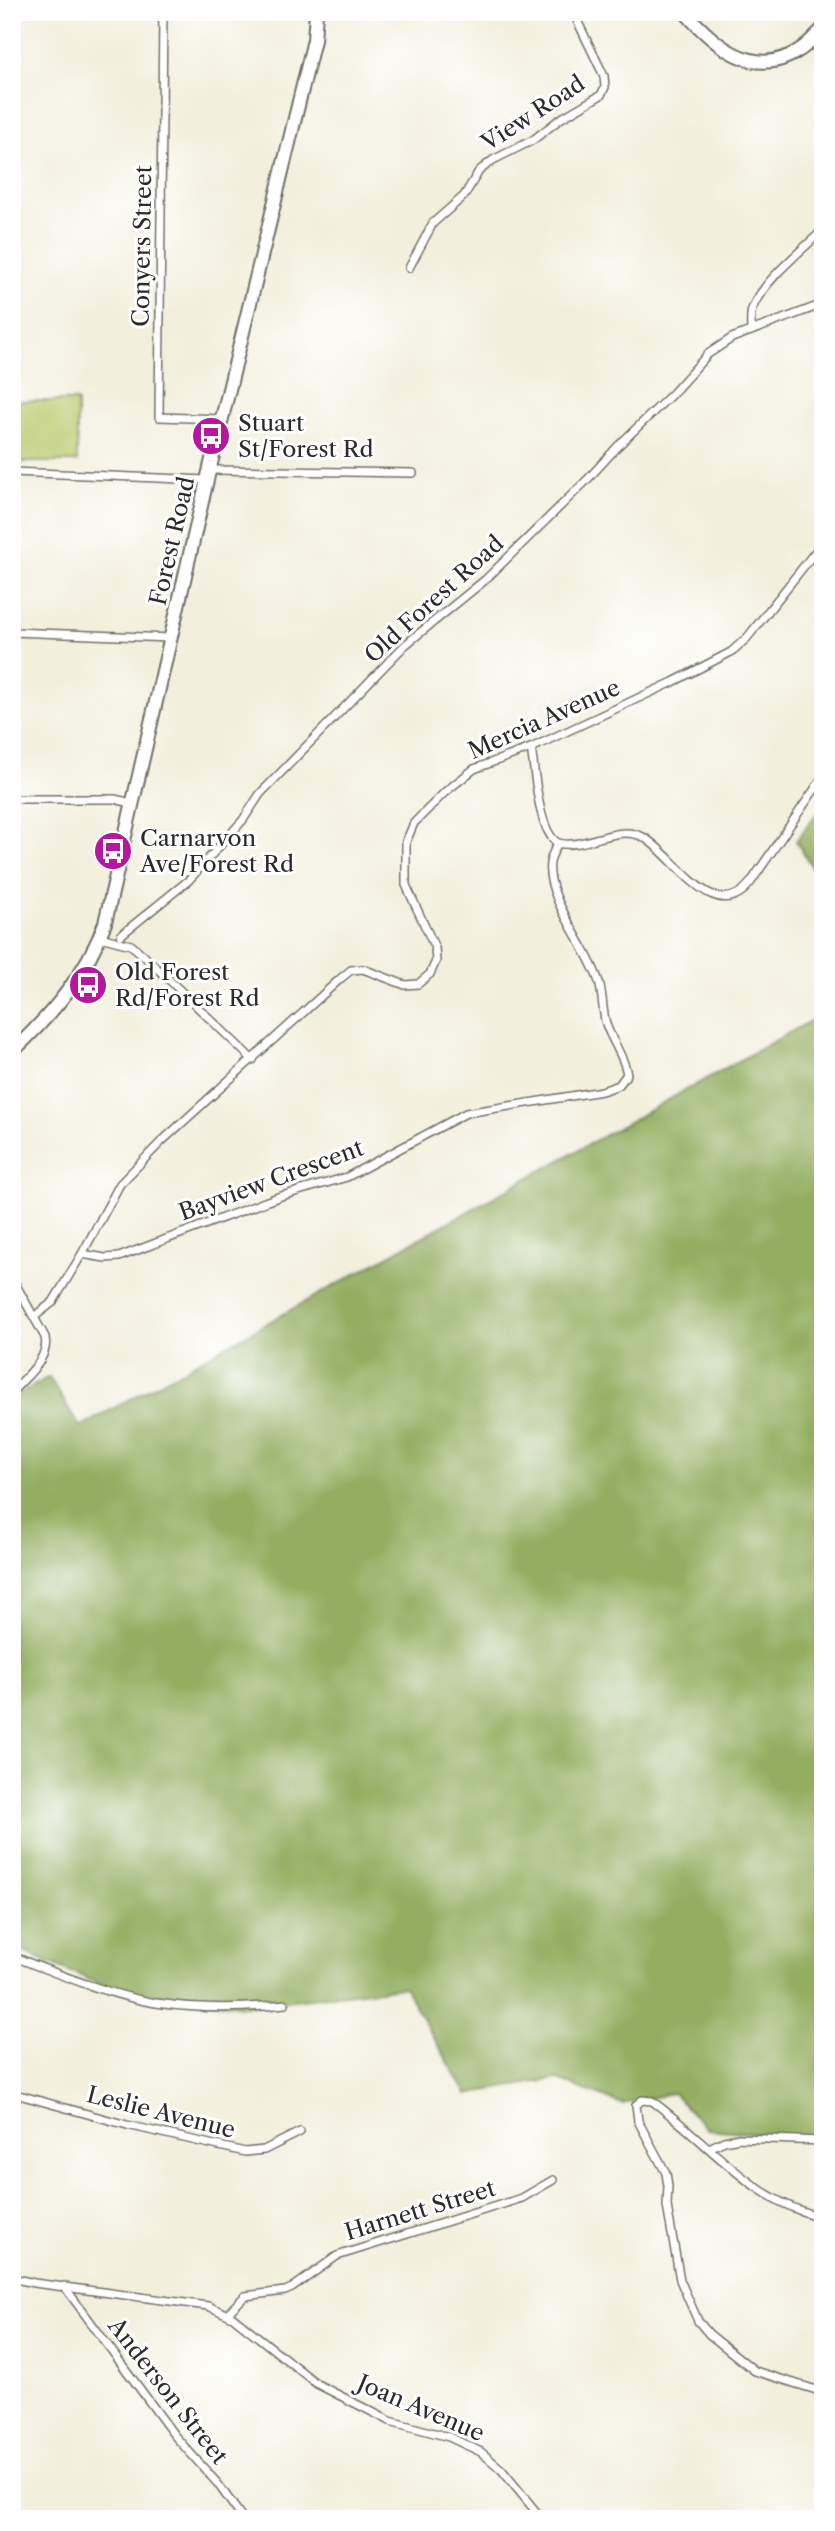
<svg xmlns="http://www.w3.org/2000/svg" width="835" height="2531" viewBox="0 0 835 2531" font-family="'Libre Caslon Text',serif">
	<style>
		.green { fill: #baca6d; stroke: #727a4c; stroke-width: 2 }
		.forest { fill: #93ae60; stroke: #5f6c46; stroke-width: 2 }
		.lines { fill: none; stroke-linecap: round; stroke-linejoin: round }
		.minor-casing { stroke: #717069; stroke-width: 10 }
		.primary-casing { stroke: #717069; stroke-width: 16 }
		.minor { stroke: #fff; stroke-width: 7 }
		.primary { stroke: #fff; stroke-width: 12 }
		.labels { text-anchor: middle; stroke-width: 6; stroke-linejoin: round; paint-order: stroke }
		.street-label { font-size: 23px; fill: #2b2b2b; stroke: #fff }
		.poi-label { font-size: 23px; fill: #2b2b2b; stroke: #fff; text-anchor: start }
	</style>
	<rect width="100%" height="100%" fill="#fff"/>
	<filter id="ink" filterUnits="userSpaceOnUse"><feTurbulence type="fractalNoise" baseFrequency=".0143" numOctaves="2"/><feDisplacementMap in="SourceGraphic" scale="14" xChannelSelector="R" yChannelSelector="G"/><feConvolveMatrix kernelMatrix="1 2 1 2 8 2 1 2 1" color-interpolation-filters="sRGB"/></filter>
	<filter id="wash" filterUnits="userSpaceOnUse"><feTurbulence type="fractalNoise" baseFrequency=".00686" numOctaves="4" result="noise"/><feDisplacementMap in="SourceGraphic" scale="28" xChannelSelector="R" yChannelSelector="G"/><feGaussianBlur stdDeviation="1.57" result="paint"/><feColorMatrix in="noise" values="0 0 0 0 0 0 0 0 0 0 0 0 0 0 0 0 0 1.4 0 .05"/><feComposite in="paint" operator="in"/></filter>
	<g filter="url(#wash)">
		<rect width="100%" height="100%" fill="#f2efdc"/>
		<rect class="green" x="12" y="401" width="65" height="61"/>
		<g class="forest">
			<polygon points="823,805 823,885 796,841"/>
			<polygon points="823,1014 823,2139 707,2129 673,2093 622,2104 556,2079 467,2094 404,1987 243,2006 109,1988 12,1947 13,1397 49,1377 80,1427"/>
		</g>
	</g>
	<g filter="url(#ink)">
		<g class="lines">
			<defs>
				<g id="minor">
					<polyline points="163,12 159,417 222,419"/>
					<polyline points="409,268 433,223 464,196 479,171 493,160 533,140 560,119 601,95 605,87 604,76 573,12"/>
					<path d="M751,331C751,324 750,315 752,309C763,281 801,251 823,230"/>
					<polyline points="211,470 413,473"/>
					<polyline points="12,472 207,480"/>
					<polyline points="12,632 171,638"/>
					<path d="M531,748C535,770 538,832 558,843"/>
					<polyline points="12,799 114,799 132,803"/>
					<polyline points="121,935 189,880 243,820 260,794 405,645 485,580 587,480 618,446 673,393 708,354 732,338 823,304"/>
					<polyline points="100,937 131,945 142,954 253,1060"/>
					<path d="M82,1254L105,1258L119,1257L278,1197L347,1177L466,1113L602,1091L619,1085L627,1074C624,1056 612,1042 606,1024C602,1010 603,995 599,982C588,947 545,897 550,863C551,855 555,849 558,843C585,850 617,823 643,837C674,853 714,930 751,882L823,777"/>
					<path d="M12,1278L45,1337C50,1359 25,1377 12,1392"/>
					<polyline points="34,1317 53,1302 82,1254 120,1184 161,1142 340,979 351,970 363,969 405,985 418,984 430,974 436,961 435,948 406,885 406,842 414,823 445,792 474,769 531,748 673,682 731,652 747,638 823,542"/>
					<path d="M12,1956C53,1972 112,1996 156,2003C199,2009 242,2009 285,2004"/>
					<polyline points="12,2093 127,2125 245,2152 264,2150 300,2132"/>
					<polyline points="709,2148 724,2141 739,2138 823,2141"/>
					<path d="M823,2217C753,2203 708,2141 652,2101L642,2100L636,2105L638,2121L666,2173L668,2186L667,2206L680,2280L698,2321L709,2334L755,2371L823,2392"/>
					<polyline points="12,2278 34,2283 208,2306 233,2317 317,2384 390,2421 449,2437 481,2452 501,2469 542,2519"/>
					<polyline points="64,2286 174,2435 218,2484 243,2519"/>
					<polyline points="228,2313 245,2296 285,2291 292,2288 337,2256 522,2198 553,2180"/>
				</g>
				<g id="primary">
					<path d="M685,12C714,45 754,80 798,51C807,46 815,36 823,29"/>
					<path d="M12,1052C52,1014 86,975 105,923L207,480L314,40L316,12"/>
				</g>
			</defs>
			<use href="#minor" class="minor-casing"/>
			<use href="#primary" class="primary-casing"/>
			<use href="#minor" class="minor"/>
			<use href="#primary" class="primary"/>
		</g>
	</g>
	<defs>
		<symbol id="bus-disc" viewBox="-11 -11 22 22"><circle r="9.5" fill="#b5179e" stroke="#fff"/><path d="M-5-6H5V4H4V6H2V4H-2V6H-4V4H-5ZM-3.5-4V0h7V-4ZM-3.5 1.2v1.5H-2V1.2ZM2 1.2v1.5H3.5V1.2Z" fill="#fff"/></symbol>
	</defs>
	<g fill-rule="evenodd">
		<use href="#bus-disc" x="189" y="414" width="44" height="44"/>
		<use href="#bus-disc" x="91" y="829" width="44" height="44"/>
		<use href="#bus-disc" x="66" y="963" width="44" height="44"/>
	</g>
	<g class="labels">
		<g class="street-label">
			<text transform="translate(533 113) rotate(-33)" y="8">View Road</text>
			<text transform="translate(142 246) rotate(-89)" y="8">Conyers Street</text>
			<text transform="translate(172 541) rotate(-77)" y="8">Forest Road</text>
			<text transform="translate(434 599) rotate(-42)" y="8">Old Forest Road</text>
			<text transform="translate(544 719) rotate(-24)" y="8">Mercia Avenue</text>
			<text transform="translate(271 1180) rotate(-20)" y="8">Bayview Crescent</text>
			<text transform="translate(161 2112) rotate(14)" y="8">Leslie Avenue</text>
			<text transform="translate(420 2210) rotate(-17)" y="8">Harnett Street</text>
			<text transform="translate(168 2391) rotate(52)" y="8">Anderson Street</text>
			<text transform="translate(421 2408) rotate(23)" y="8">Joan Avenue</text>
		</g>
		<g class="poi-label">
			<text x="238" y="431">Stuart<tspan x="238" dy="26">St/Forest Rd</tspan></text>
			<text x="140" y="846">Carnarvon<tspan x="140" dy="26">Ave/Forest Rd</tspan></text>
			<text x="115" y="980">Old Forest<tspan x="115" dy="26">Rd/Forest Rd</tspan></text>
		</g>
	</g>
	<rect width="835" height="2531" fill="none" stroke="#fff" stroke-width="42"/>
</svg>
